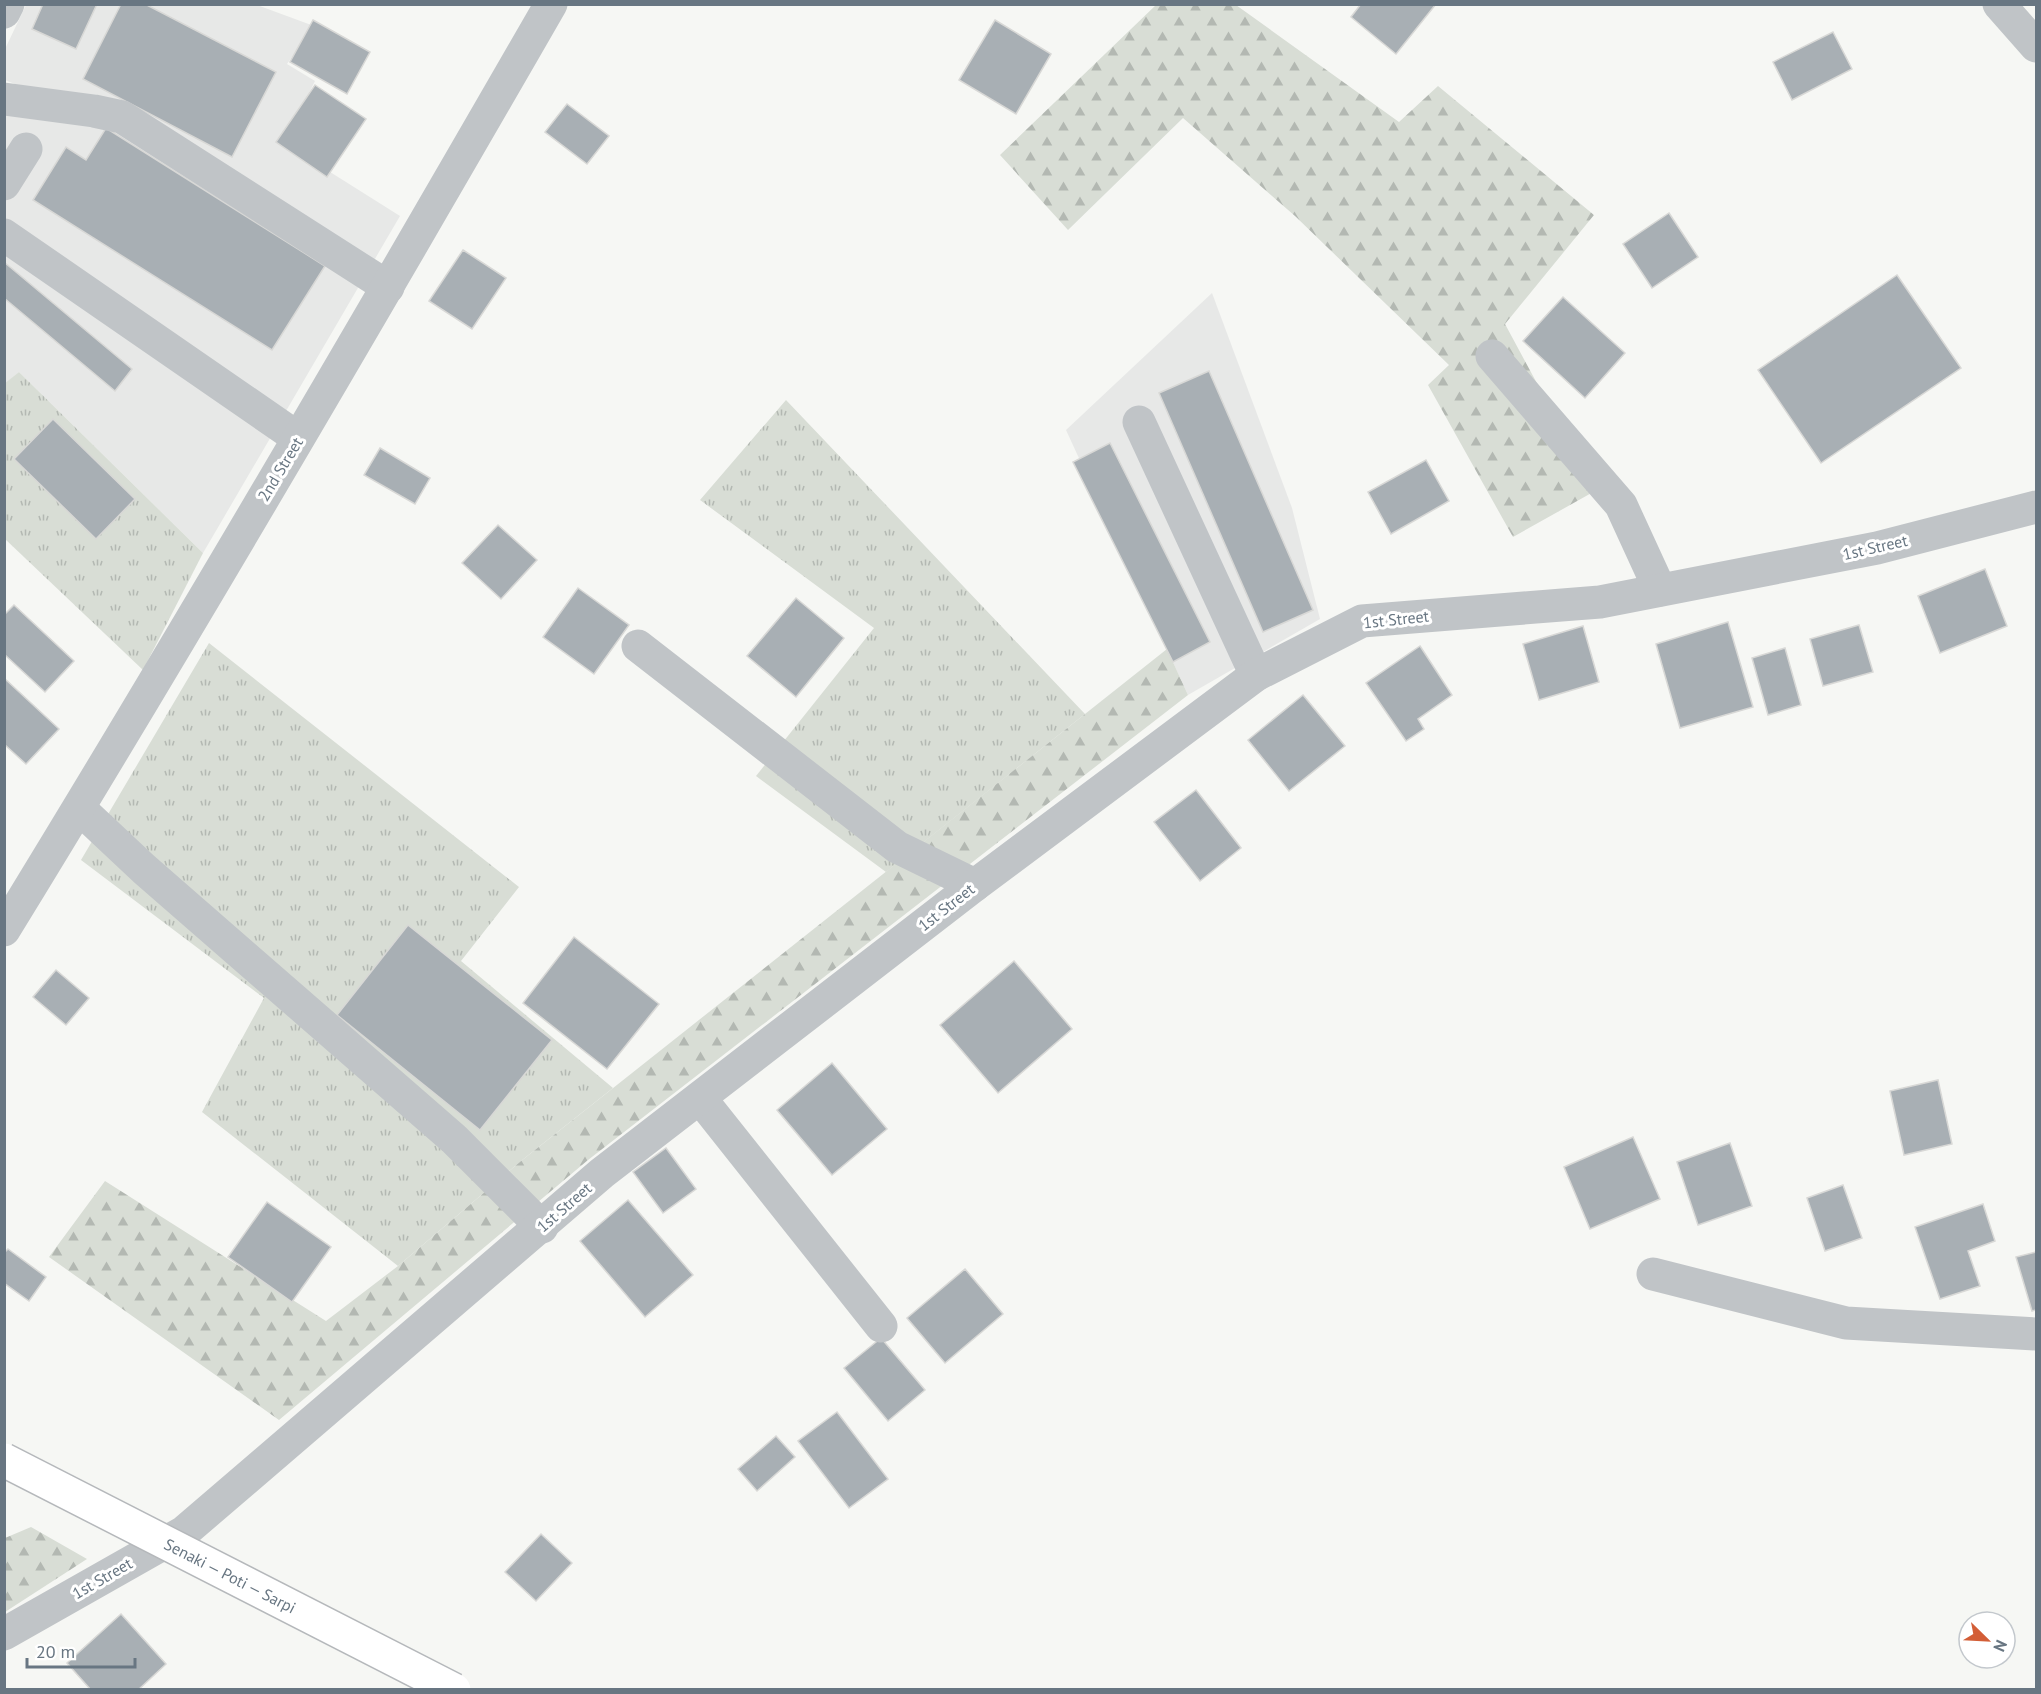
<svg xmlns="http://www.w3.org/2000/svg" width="2041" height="1694" viewBox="0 0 2041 1694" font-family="'PT Sans',sans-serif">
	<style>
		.built { fill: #e7e8e7 }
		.grass { fill: url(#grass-tufts) }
		.forest { fill: url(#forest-firs) }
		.building { fill: #a8afb4; stroke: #d8d8d6; stroke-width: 1.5 }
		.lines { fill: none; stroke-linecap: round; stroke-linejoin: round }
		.minor { stroke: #c0c4c7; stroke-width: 33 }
		.highway-bridge-casing { stroke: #b5b8bb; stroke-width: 36; stroke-linecap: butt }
		.highway-bridge { stroke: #fff; stroke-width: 33 }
		.labels { text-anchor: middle; stroke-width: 6; stroke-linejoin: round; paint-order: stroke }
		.street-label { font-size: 16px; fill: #687682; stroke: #fff }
	</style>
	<defs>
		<pattern id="grass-tufts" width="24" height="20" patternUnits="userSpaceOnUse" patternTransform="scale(1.5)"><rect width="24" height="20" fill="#d8ddd5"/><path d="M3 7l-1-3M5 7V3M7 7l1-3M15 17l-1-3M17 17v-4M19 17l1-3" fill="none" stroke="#b3b8b2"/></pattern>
		<pattern id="forest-firs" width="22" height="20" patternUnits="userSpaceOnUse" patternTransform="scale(1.5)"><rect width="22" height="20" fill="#d8ddd5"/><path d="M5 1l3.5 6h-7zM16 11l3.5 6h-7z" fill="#b3b8b2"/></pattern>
	</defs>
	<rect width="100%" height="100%" fill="#f6f7f4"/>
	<g class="built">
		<polygon points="26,5 257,5 314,26 287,64 315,81 284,143 400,216 203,553 19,372 5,384 4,105 15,84 5,80 5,49"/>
		<polygon points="1212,293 1292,508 1320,619 1188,695 1066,430"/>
	</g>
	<g class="grass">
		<polygon points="19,372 203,553 143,670 5,539 4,384"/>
		<polygon points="786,400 1085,714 886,872 756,776 874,628 700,500"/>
		<polygon points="209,643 519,887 461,961 613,1088 521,1161 398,1266 202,1112 264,998 81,860"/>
	</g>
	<g class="forest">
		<polygon points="1156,5 1236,5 1399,122 1438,86 1594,215 1505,324 1595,491 1513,537 1428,385 1449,365 1295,216 1183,118 1068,230 1000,155"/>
		<polygon points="1167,649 1188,695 588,1160 279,1420 49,1257 105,1181 326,1321 398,1266 521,1161"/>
		<polygon points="31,1527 87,1559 5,1612 5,1538"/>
	</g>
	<g class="building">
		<polygon points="43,4 97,4 76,49 32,29"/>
		<polygon points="121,4 145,4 276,72 232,157 83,79"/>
		<polygon points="1361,4 1436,4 1396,54 1351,17"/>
		<polygon points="313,20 370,52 347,94 290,62"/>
		<polygon points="995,20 1051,54 1016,114 959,80"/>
		<polygon points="1833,32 1852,69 1792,100 1773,62"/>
		<polygon points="315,85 366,119 327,177 276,142"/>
		<polygon points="567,104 609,136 587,164 545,132"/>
		<polygon points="106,128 325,266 272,350 33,200 66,147 86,160"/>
		<polygon points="1669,213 1698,257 1652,288 1623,244"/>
		<polygon points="463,250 506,278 472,329 429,301"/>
		<polygon points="4,262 132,369 115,391 4,298"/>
		<polygon points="1897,275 1961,368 1821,463 1758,370"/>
		<polygon points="1563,297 1625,353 1585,398 1523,341"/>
		<polygon points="1209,371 1313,610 1263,632 1159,393"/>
		<polygon points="53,419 135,499 96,539 14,459"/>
		<polygon points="1110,443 1210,642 1173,662 1073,462"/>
		<polygon points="380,448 430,478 415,504 364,475"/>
		<polygon points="1426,460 1449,501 1391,534 1368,492"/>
		<polygon points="498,525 537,560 501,599 462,563"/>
		<polygon points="1985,569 2007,626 1940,653 1918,596"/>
		<polygon points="578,588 629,625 594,674 543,637"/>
		<polygon points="796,598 844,638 796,697 747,656"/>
		<polygon points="14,605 74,661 45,692 4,654 4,615"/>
		<polygon points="1728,622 1753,707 1680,728 1656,644"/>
		<polygon points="1859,625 1873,672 1823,686 1810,639"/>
		<polygon points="1583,626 1599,682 1539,700 1523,644"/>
		<polygon points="1420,646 1452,695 1418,719 1424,729 1406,741 1366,683"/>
		<polygon points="1785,648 1801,705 1768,715 1752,658"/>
		<polygon points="4,678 59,729 26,764 4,744"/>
		<polygon points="1303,695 1345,746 1289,791 1248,740"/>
		<polygon points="1196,790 1241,848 1200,881 1154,822"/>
		<polygon points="408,925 552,1040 480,1130 337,1015"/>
		<polygon points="574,937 659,1004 607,1069 523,1003"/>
		<polygon points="1014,961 1072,1029 998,1093 940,1025"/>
		<polygon points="56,970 89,998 66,1025 33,997"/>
		<polygon points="832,1063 887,1129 832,1175 777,1110"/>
		<polygon points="1938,1080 1952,1144 1904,1155 1890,1091"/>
		<polygon points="1633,1137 1660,1199 1590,1229 1564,1167"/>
		<polygon points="1730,1143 1752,1206 1698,1225 1677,1162"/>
		<polygon points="666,1148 696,1189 663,1213 633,1172"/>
		<polygon points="1843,1185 1862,1238 1825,1251 1807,1198"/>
		<polygon points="628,1200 693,1275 645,1317 580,1241"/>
		<polygon points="267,1202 331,1247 292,1302 228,1257"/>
		<polygon points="1983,1204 1995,1241 1968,1251 1980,1286 1940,1299 1915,1227"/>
		<polygon points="8,1249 46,1277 29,1301 4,1283 4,1253"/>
		<polygon points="2036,1252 2036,1310 2032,1311 2016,1257"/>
		<polygon points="965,1269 1003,1314 945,1363 907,1318"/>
		<polygon points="881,1338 925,1390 888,1421 844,1368"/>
		<polygon points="837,1412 888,1479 849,1508 798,1441"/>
		<polygon points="776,1436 795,1457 757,1491 738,1469"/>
		<polygon points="541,1534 572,1563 536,1601 505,1572"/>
		<polygon points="121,1614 166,1664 138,1690 91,1690 67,1663"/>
	</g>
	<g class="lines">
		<g class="minor">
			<polyline points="1999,4 2036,46"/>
			<polyline points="4,12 8,4"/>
			<polyline points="4,99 94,111 122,117 388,287"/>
			<polyline points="4,184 26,149"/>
			<polyline points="4,235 298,438"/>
			<polyline points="1492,356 1621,505 1660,590"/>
			<polyline points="1139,422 1256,675"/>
			<polyline points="638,646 897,847 975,885"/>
			<polyline points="79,808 144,869 454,1139 542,1227"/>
			<path d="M4,930C191,625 372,315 551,4"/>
			<polyline points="700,1098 881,1326"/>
			<polyline points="1653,1274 1846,1323 2036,1334"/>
			<polyline points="4,1634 184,1532 602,1173 975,885 1256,675 1362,621 1600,602 1877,548 2036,507"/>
		</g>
		<defs>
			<g id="highway-bridge">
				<path id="s1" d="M4,1460L454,1690"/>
			</g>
		</defs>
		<use href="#highway-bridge" class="highway-bridge-casing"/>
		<use href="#highway-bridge" class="highway-bridge"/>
	</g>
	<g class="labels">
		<g class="street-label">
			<text transform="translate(280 469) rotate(-59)" y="6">2nd Street</text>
			<text transform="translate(1875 547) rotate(-13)" y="6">1st Street</text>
			<text transform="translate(1396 619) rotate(-6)" y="6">1st Street</text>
			<text transform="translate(946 907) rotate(-38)" y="6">1st Street</text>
			<text transform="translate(564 1207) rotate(-41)" y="6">1st Street</text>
			<text dy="6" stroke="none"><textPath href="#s1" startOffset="254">Senaki — Poti — Sarpi</textPath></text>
			<text transform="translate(102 1578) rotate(-30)" y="6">1st Street</text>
		</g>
	</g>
	<rect width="2041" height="1694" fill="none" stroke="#687682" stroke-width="12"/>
	<g transform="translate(1987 1640) rotate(114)"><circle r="28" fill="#ffffff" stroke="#c3c8cd" stroke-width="1.5"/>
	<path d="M0-4.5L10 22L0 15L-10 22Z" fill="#d35e37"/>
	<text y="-9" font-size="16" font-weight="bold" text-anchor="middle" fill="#687682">N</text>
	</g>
	<path d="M27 1658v9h108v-9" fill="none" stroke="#687682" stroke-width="3"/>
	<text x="36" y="1658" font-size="18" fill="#687682" stroke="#ffffff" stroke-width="4.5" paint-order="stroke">20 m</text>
</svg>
